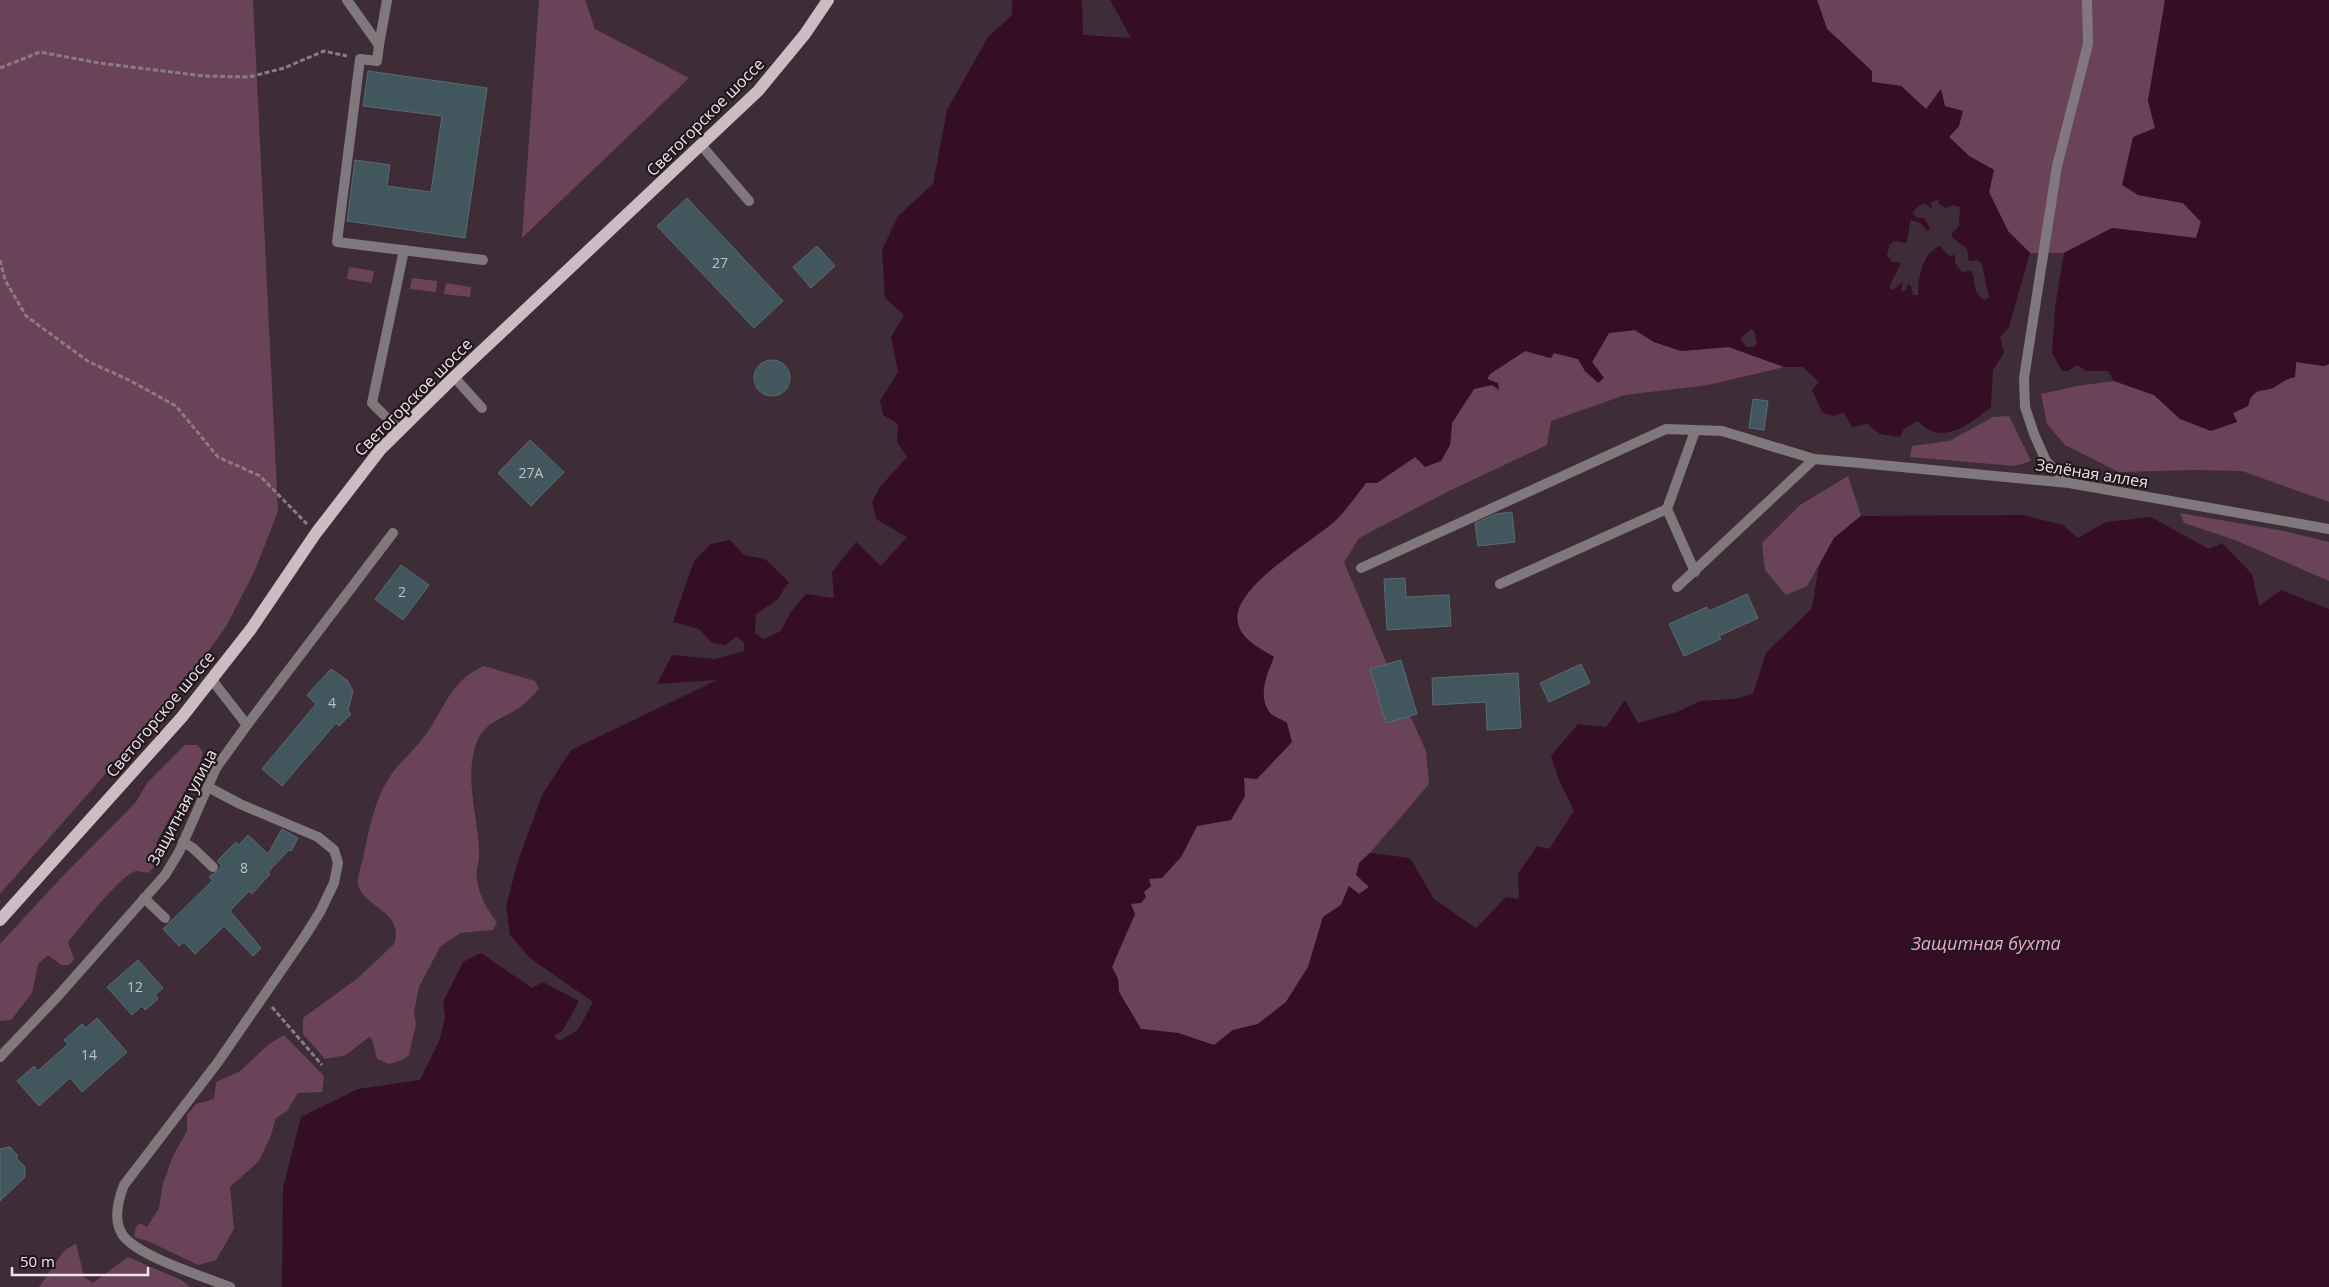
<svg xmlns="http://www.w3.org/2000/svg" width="2329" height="1287" viewBox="0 0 2329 1287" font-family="'Open Sans',sans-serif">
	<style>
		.green { fill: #6a4358 }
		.water { fill: #350e25; fill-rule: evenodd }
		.building { fill: #42575d; stroke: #566c72 }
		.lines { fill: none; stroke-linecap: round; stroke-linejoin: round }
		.path { stroke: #8b7c84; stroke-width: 3; stroke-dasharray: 5 2.5; stroke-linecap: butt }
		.service { stroke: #80787c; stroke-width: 10 }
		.minor { stroke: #80787c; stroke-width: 10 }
		.primary { stroke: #cdbcc4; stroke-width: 12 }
		.labels { text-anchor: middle; stroke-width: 4.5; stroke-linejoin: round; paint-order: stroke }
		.number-label { font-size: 14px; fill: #c4c1c6 }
		.street-label { font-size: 16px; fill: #efe4e9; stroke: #20181c }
		.water-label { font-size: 18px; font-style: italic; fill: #eea4cc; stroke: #20181c }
	</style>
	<rect width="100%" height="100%" fill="#3e2d36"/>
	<g class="green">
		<polygon points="0,0 253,0 278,511 256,568 227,625 188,680 0,894"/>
		<polygon points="539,0 585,0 595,29 689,78 522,238"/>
		<polygon points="1817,0 2165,0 2148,101 2155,128 2138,195 2183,203 2201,221 2196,238 2112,228 2064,253 2030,253 2008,231 1989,192 1994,170 1969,156 1949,137 1959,126 1926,109 1901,86 1872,82 1849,49 1827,29"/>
		<polygon points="349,267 374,271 372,283 347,279"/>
		<polygon points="412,278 437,281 436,292 410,289"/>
		<polygon points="446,283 471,287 470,297 444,294"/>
		<path d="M1635,330L1654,342L1681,351L1729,347L1784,367L1708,385L1625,395L1551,421L1547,445L1449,491L1359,538L1344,562L1389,669L1426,751L1429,784L1370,853L1359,863L1369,887L1359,894L1349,886L1341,905L1323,917L1308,967L1286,1002L1258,1024L1233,1030L1214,1045L1178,1033L1141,1029L1119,992L1118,979L1112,967L1131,904L1144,892L1149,879L1181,857L1197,826L1231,819L1243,778L1287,723C1283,720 1274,717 1270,713C1257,696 1267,674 1274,657C1261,649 1242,640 1238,624C1228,588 1316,540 1337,519C1348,508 1357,495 1366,483H1377L1415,457L1450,445L1452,423L1474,389L1492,385L1496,389L1487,379L1490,374L1525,351L1550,358L1554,353L1578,359L1585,371L1604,378L1592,362L1609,333Z"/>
		<polygon points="2296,362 2324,366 2329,364 2329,502 2242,471 2194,470 2119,472 2065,445 2047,424 2041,394 2077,386 2114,381 2154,395 2180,419 2237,422 2233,413 2248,406 2250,398 2260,389 2274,388 2283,380 2295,377"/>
		<polygon points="2009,416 2031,461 2015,466 1910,457 1912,446 1949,441 1993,417"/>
		<polygon points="1848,476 1861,516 1834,538 1807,586 1786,595 1765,570 1762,543 1800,505"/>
		<polygon points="2180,513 2284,531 2329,542 2329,581 2235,540 2184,523"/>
		<path d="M484,666L535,681L539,689C533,695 526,703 519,708C507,716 486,723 479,737C462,773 478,814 479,851C480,861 475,871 477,881C480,897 487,910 497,922L493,930L460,933L440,947L419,987L414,1012L416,1024L409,1055L402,1060L389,1064L377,1059L372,1039L369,1037L346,1055L325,1059L303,1034V1018L358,978L394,944C406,911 361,907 358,883C357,875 363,862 364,853C370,827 374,801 389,778C398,763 414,751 424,737C445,709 449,681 484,666Z"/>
		<path d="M185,745H197L203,752L200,764L156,843L162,854L160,862L148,873C144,872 139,871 136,871C121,874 79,929 68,942L74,959L69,965H61L48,955L38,964L32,993L11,1020L0,1021V944L59,880L136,802L147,783Z"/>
		<polygon points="284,1035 324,1076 322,1092 298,1093 287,1111 276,1118 270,1138 258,1162 230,1187 234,1229 216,1260 198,1265 148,1241 134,1237 136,1227 140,1223 147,1227 159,1208 163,1184 172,1158 187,1131 187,1115 196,1104 214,1099 216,1082 240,1071 269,1044"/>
		<polygon points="76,1243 84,1277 93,1283 128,1257 181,1280 190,1287 39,1287 63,1252"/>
	</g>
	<g class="water">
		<path d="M1012,0H1082L1083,35L1131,38L1110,0H1817L1827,29L1872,71V82L1901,86L1926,109L1941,89L1945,106L1963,111L1959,126L1949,137L1969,156L1994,170L1989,192L2008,231L2030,253L2009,327L2000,337L2004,353L1993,370L1991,407C1969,425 1941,447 1918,421L1904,429L1900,437L1880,434L1867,424L1852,427L1844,413L1833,416L1822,412L1812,390L1819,382L1803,367H1784L1729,347L1681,351L1654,342L1635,330L1609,333L1592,362L1604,378L1598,383L1585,371L1578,359L1554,353L1551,358L1525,351L1490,374L1487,379L1498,383L1499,390L1492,385L1474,389L1452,423L1450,445L1441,461L1425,467L1415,457L1377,483H1366C1356,495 1348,508 1337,519C1316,540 1228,588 1238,624C1242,640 1261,649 1274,657C1267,674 1257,696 1270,713C1274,717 1283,720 1287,723L1292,742L1257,779L1244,778L1245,796L1231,820L1197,826L1181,857L1162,878L1149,879L1151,886L1144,892L1146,897L1141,903L1131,904L1135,914L1112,967L1118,979L1119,992L1141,1029L1178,1033L1214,1045L1233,1030L1258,1024L1286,1002L1308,967L1323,917L1341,905L1349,886L1359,894L1369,887L1356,875L1359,863L1370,853L1410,858L1434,899L1476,928L1506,897L1519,899L1518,874L1537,846L1549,849L1574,811L1559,780L1551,756L1578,724L1606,727L1625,700L1638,723L1677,712L1700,701L1734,699L1753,694L1766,653L1812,608L1819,566L1834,538L1861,516L2023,515L2063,525L2078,538L2106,522L2151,517L2209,549L2222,543L2252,574L2259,606L2281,590L2329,609V1287H282L283,1188L301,1117L358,1089L420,1080L440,1039L445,1017L443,1002L463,962L481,953L532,988L543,982L579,1001L563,1030L554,1036L559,1041L578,1030L593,1002L530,958L510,935L506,906L518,861L542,795L571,750L717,680L657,684L672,655L715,659L744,651V642L736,637L725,645L712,643L699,629L673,622L694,561L711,544L730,540L744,555L765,559L789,582L777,600L756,614L755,633L764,639L781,631L790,613L806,594L834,598L832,572L856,542L881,566L907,537L876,519L872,502L880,487L907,457L897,442L898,424L883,415L880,401L898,372L891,337L904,315L885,298L882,250L898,216L933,184L947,110L988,37L1012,15ZM1938,200V203L1945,208L1954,205L1960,207L1959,226L1952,233V237L1967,249L1969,261L1978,260L1982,265L1989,297L1985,300C1971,293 1977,281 1971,271L1962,272L1955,263V255L1949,256L1940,246C1922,253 1918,278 1918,295H1913L1911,286L1908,284L1905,291H1901L1903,282L1893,290L1889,287L1900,265V262H1892L1887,255L1890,244L1894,241L1906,243C1909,235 1908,228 1911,220L1920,223L1927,231L1930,228L1924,218H1918L1913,214L1915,209L1924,203L1932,209L1931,202ZM1751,329L1754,330L1757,343L1754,347H1747L1740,339Z"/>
		<path d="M2165,0H2329V364L2324,366L2296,362L2295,377C2283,380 2284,382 2274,387C2263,394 2253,385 2248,406L2233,413L2237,422L2211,431L2180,419L2154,395L2114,381L2108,371H2086L2077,365L2068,371H2062L2052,353L2055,307L2064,253L2112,228L2196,238L2201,222L2183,203L2138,195L2122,185L2133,137L2155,128L2148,101Z"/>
	</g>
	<g class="building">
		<polygon points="368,71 487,88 465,238 347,221 355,160 390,165 387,186 431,192 442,116 363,106"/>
		<polygon points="687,198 783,301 754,328 657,226"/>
		<polygon points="817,246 835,266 811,288 793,267"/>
		<circle cx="772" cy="378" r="18"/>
		<polygon points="1753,399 1768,401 1764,430 1749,428"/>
		<polygon points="530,440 564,472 531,506 498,473"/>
		<polygon points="1512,512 1515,542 1478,546 1475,523 1496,514"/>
		<polygon points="401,565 429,585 403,620 375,599"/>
		<polygon points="1405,578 1406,597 1449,595 1451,626 1387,630 1384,579"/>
		<polygon points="1747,594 1758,618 1719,636 1721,639 1684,656 1669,624 1707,607 1709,611"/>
		<polygon points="1401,660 1417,714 1386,723 1370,669"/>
		<polygon points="1581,664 1590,683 1549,702 1540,683"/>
		<polygon points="331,669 347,680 353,691 348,710 351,714 339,726 336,723 282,786 262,769 316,704 307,695"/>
		<polygon points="1518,673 1521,728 1487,730 1486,702 1433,705 1432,678"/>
		<polygon points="282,829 298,838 291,851 289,850 268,872 270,874 252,894 249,891 230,911 261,948 253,956 224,926 195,954 184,942 179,946 163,929 213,880 209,877 220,869 221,865 217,861 236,842 239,845 248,835 268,854"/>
		<polygon points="138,960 163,988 155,995 158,999 145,1010 142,1006 132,1015 107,987"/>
		<polygon points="97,1018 127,1052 82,1092 70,1078 39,1106 17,1081 34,1066 38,1071 68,1044 64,1040 82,1024 86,1028"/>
		<polygon points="10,1147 18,1156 16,1158 25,1167 25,1177 0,1201 0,1149"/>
	</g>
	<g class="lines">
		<g class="path">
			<polyline points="0,68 40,52 99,63 204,76 249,77 284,68 324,51 347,56"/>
			<polyline points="0,260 5,280 26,316 89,362 129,380 176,406 218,457 260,476 307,524"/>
			<polyline points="272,1007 322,1065"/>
		</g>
		<g class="service">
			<polyline points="347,0 379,45 387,0"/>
			<polyline points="379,45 377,61 360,59 337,242 483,260"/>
			<polyline points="701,145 749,201"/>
			<polyline points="454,377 482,408"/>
			<polyline points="399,430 372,403 404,250"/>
			<polyline points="1695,431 1667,509 1695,572"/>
			<polyline points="2069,483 2046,461 2034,434 2025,407 2024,378 2057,166 2088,44 2087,0"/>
			<polyline points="1361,568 1666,429 1722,431 1814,459 1849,462"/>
			<polyline points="1500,584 1667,509"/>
			<polyline points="1677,587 1814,459"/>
			<polyline points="247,725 393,533"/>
			<path d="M208,787L240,804L318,837L334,850L338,863L334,883L320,912L305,936L218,1062L124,1185C118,1200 113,1219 122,1234C136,1256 205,1277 230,1287"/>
			<polyline points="183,842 193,848 213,867"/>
			<polyline points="144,898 165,918"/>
		</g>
		<g class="minor">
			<polyline points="1849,462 2069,483 2329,529"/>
			<polyline points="0,1057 58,996 165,875 179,852 216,768 247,725 212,680"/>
		</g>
		<polyline class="primary" points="0,920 182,717 251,629 316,533 380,450 454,377 758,91 805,34 828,0"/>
	</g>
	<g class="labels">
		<g class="number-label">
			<text x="720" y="268">27</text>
			<text x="531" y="478">27А</text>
			<text x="402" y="597">2</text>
			<text x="332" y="708">4</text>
			<text x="244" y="873">8</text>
			<text x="135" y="992">12</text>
			<text x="89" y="1060">14</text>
		</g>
		<g class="street-label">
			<text transform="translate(705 117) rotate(-45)" y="6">Светогорское шоссе</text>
			<text transform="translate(413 397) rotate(-45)" y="6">Светогорское шоссе</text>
			<text transform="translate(2092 473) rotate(9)" y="6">Зелёная аллея</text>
			<text transform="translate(160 714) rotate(-50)" y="6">Светогорское шоссе</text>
			<text transform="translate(182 807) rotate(-62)" y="6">Защитная улица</text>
		</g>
		<g class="water-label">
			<text x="1986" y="950">Защитная бухта</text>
		</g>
	</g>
	<path d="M12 1267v8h136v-8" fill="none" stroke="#efe4e9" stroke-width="2.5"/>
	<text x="20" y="1267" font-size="15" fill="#efe4e9" stroke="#20181c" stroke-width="4" paint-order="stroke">50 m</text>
</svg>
